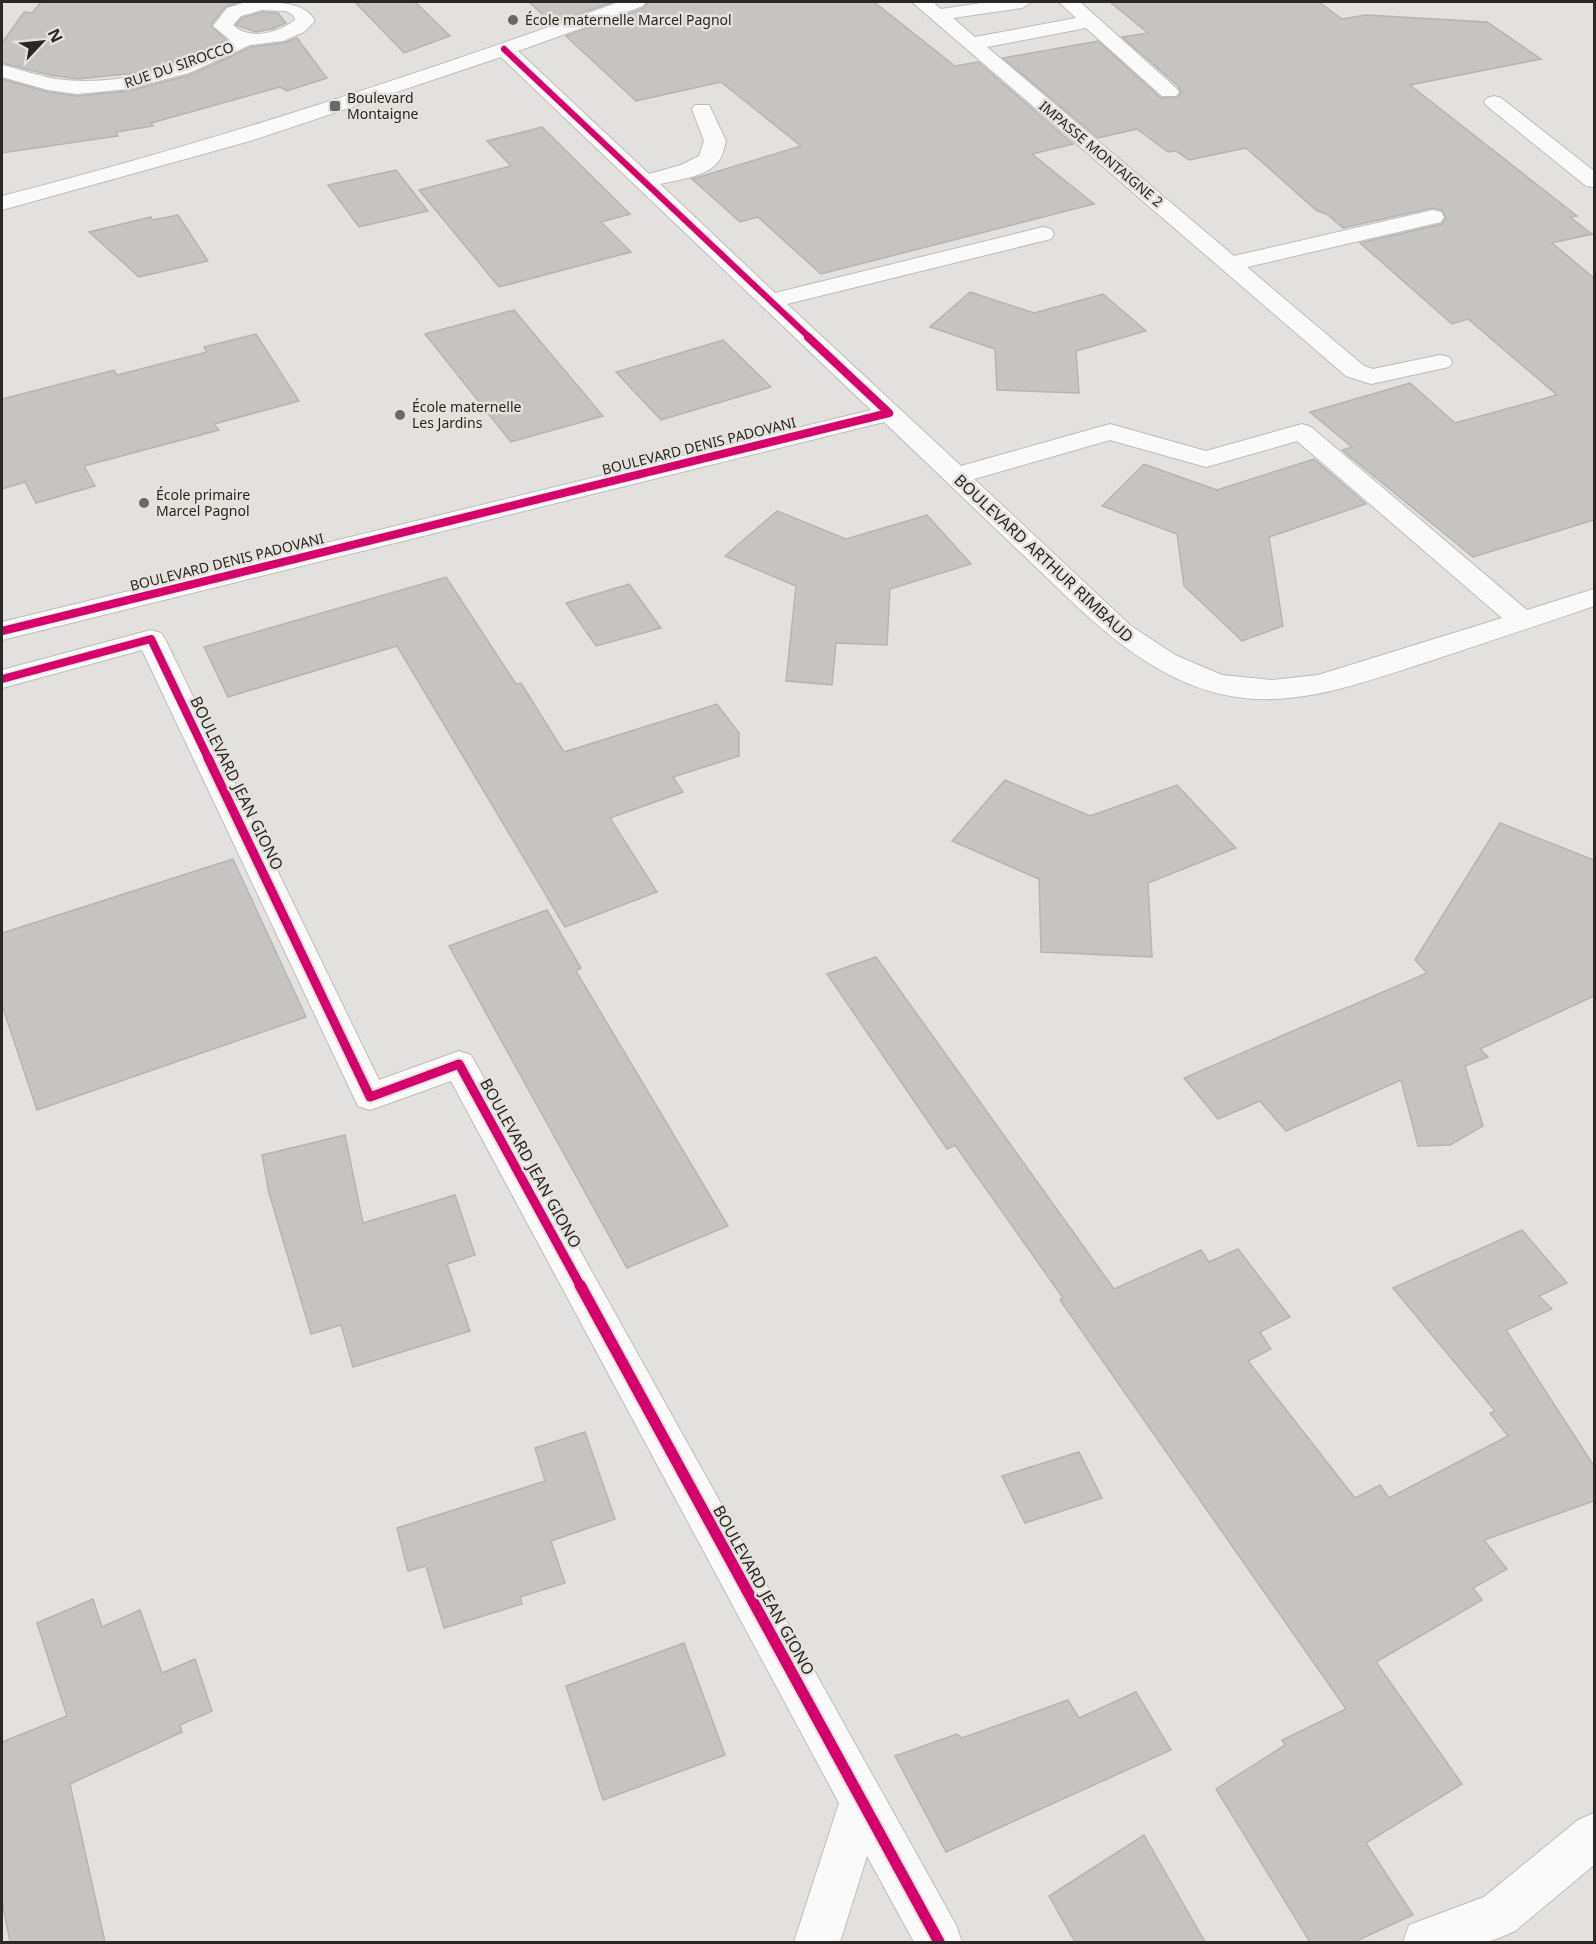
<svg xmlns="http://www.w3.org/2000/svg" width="1596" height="1944" viewBox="0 0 1596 1944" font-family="'Noto Sans',sans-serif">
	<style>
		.building { fill: #c6c4c2; stroke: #b6b5b3; stroke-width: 1.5 }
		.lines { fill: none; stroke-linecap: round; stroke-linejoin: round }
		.minor-casing { stroke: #bfbdbb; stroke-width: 2 }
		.minor { fill: #fbfafa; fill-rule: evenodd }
		.cycleway-far3-casing { stroke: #e5e1dd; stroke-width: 8 }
		.cycleway-far2-casing { stroke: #e5e1dd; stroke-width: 10 }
		.cycleway-far1-casing { stroke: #e5e1dd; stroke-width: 13 }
		.cycleway-casing { stroke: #e5e1dd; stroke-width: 15 }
		.cycleway-far3 { stroke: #d6006c; stroke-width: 6 }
		.cycleway-far2 { stroke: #d6006c; stroke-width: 8 }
		.cycleway-far1 { stroke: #d6006c; stroke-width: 9 }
		.cycleway { stroke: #d6006c; stroke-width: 11 }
		.poi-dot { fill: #6a6967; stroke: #e5e1dd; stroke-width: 2 }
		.labels { text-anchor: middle; stroke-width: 5; stroke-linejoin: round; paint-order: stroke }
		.far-poi-label { font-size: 14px; fill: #292826; stroke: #e5e1dd; text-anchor: start }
		.far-street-label { font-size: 14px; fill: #292826; stroke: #e5e1dd }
		.street-label { font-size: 16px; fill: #292826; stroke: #e5e1dd }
	</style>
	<rect width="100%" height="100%" fill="#e3e1df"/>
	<g class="building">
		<polygon points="41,2 240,2 225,7 211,25 226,40 210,49 145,72 78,79 50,75 2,63 2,43 24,12 32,13"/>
		<polygon points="355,2 415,2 450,36 404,53"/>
		<polygon points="529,2 614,2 552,23"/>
		<polygon points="648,2 874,2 955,66 978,62 1073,144 1032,154 1094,204 821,274 758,217 740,222 692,179 801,146 721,82 636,101 566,36 644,8"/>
		<polygon points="1110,2 1319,2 1342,19 1366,15 1487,22 1541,59 1410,85 1577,216 1570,217 1592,234 1552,243 1594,278 1594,520 1473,557 1342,450 1352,447 1310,412 1410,383 1455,423 1557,395 1468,319 1452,324 1360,243 1442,224 1446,218 1442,210 1432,208 1343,228 1328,215 1316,210 1246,148 1189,160 1176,151 1168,152 1137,129 1098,138 1003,58 1098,41 1161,98 1178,97 1181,92 1178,86 1122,37 1148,33"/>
		<polygon points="262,12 278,13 286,23 272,29 256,32 236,25 242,18"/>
		<polygon points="297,38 327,78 287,91 280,87 151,123 153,126 116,132 118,136 2,153 2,79 48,92 77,96 128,91 190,75 251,47 283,43"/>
		<polygon points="542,127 630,214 601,222 631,252 499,287 419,190 511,166 487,141"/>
		<polygon points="396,170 428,211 359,227 328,185"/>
		<polygon points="178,215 208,261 139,277 89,232 151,217 152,220"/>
		<polygon points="970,292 1034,313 1103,294 1146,331 1076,351 1079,393 997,390 995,349 930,327"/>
		<polygon points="514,310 603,416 511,442 425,334"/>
		<polygon points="256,334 299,401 214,424 219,430 84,466 95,486 36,503 25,482 2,489 2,399 114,370 117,375 207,352 204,347"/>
		<polygon points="723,340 771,387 661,420 616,372"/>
		<polygon points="1314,459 1366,504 1269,537 1283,626 1242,641 1184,586 1177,534 1102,506 1144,464 1217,490"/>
		<polygon points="777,511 846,539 927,515 971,564 890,589 887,645 836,643 832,685 786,681 796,586 725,556"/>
		<polygon points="446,577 516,684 521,683 564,752 717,704 739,733 739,756 673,777 683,792 610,818 657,892 565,927 397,646 228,697 204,647"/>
		<polygon points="629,584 661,628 596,646 566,603"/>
		<polygon points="1005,780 1090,816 1177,785 1236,848 1148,883 1152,957 1041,952 1039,879 952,841"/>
		<polygon points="1500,823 1594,860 1594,996 1480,1049 1488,1057 1465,1066 1483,1126 1450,1145 1418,1146 1401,1080 1286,1131 1260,1101 1218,1119 1184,1078 1427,973 1415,960"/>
		<polygon points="233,859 306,1017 37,1110 2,1005 2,933"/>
		<polygon points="547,910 581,968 576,971 728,1226 627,1268 449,946"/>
		<polygon points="876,957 1114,1289 1201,1250 1209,1262 1238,1249 1290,1317 1260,1332 1271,1349 1248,1361 1355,1498 1380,1485 1389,1498 1508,1436 1490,1413 1495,1411 1393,1288 1522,1230 1567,1283 1539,1296 1552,1309 1506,1330 1594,1466 1594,1501 1484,1540 1507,1569 1473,1588 1482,1600 1376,1662 1462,1784 1366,1843 1413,1915 1354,1942 1310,1942 1216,1789 1285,1745 1282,1740 1346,1709 1060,1300 1063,1298 955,1145 947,1149 827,974"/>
		<polygon points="345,1135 363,1223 455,1195 475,1255 447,1264 470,1331 353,1367 341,1325 311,1334 269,1193 262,1155"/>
		<polygon points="585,1432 615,1519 551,1541 565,1583 520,1597 522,1604 444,1628 426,1566 408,1571 397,1528 545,1481 535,1448"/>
		<polygon points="1079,1452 1102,1498 1025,1523 1002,1476"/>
		<polygon points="93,1599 102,1627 140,1610 162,1673 195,1659 212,1711 180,1725 182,1732 70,1784 105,1942 10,1942 2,1902 2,1742 67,1716 37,1623"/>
		<polygon points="684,1643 725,1755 603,1800 566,1686"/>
		<polygon points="1136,1692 1171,1750 946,1852 895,1756 957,1734 962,1738 1068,1700 1079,1718"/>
		<polygon points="1144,1835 1205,1942 1075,1942 1049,1896"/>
	</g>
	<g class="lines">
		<defs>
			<g id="minor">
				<path d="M246,2C271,2 305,0 315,21L304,32L283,41L250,45L189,73L128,89L77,94L48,90L2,77V65C20,69 38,76 56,79C114,87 180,70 230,40L213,26L227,8ZM262,10L286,11L293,15L295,20C278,33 250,41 233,25L241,16Z"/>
				<path d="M619,2H646L643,6L518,51L649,174L681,165L699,156L704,141L692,109L695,105H709L726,141C724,148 722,158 717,163C705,177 677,180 660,184L775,293L1043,227L1051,229L1054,234L1051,239L787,304L961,466L1110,424L1206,451L1302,424L1311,427L1527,610L1594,589V606C1539,625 1483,643 1427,662C1377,678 1326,697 1273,699C1164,703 1091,619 1018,550C973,507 929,465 884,422L2,640V622L871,410L501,57L250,141L2,210V196C211,143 416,75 619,2ZM1110,440L1206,467L1297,441L1502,618L1318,675L1272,680L1222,675L1175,655L1131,626L974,479Z"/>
				<polygon points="912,2 933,2 941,9 988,2 1032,2 1022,8 953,18 975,37 1076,18 1059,2 1080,2 1176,88 1179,92 1176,96 1162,96 1086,28 987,47 1234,256 1433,210 1441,212 1444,217 1441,222 1247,267 1364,366 1373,369 1440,355 1449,357 1452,362 1449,367 1371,384 1346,376"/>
				<polygon points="1494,96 1501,98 1594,171 1594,187 1586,186 1487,106 1484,102 1487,98"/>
				<polygon points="151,630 161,633 165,639 379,1080 459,1051 471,1055 956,1925 962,1942 914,1942 867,1856 840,1942 794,1942 839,1803 451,1081 370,1110 358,1106 142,650 2,688 2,670"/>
				<polygon points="1594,1813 1594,1865 1515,1931 1499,1938 1487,1942 1403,1942 1409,1925 1484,1897 1578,1820"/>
			</g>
		</defs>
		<use href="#minor" class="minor-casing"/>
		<use href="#minor" class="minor"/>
		<defs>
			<polyline id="cycleway-far3" points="504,49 810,338"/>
			<g id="cycleway-far2">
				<polyline points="2,631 889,413 808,337"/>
				<polyline points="2,679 151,639 209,760"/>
			</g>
			<polyline id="cycleway-far1" points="208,758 370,1097 459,1064 581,1287"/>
			<polyline id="cycleway" points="580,1285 939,1942"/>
		</defs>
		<use href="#cycleway-far3" class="cycleway-far3-casing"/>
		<use href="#cycleway-far2" class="cycleway-far2-casing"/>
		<use href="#cycleway-far1" class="cycleway-far1-casing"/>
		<use href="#cycleway" class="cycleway-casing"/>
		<use href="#cycleway-far3" class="cycleway-far3"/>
		<use href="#cycleway-far2" class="cycleway-far2"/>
		<use href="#cycleway-far1" class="cycleway-far1"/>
		<use href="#cycleway" class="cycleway"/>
	</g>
	<g class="poi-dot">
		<circle cx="513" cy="20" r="6"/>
		<rect x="329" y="100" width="12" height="12" rx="3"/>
		<circle cx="400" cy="415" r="6"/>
		<circle cx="144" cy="503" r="6"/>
	</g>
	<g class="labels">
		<g class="far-poi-label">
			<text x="525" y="25">École maternelle Marcel Pagnol</text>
			<text x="347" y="103">Boulevard<tspan x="347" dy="16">Montaigne</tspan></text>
			<text x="412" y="412">École maternelle<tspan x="412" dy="16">Les Jardins</tspan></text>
			<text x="156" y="500">École primaire<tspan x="156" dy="16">Marcel Pagnol</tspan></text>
		</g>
		<g class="far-street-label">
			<text transform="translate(179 65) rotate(-19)" y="5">RUE DU SIROCCO</text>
			<text transform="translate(1101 154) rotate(40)" y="5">IMPASSE MONTAIGNE 2</text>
			<text transform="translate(699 446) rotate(-14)" y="5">BOULEVARD DENIS PADOVANI</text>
			<text transform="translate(227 562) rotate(-14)" y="5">BOULEVARD DENIS PADOVANI</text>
		</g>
		<g class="street-label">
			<text transform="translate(1044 558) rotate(43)" y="6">BOULEVARD ARTHUR RIMBAUD</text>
			<text transform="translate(237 783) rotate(64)" y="6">BOULEVARD JEAN GIONO</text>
			<text transform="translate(531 1163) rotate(61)" y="6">BOULEVARD JEAN GIONO</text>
			<text transform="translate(764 1590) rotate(61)" y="6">BOULEVARD JEAN GIONO</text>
		</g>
	</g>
	<rect width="1596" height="1944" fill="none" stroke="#292826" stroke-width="6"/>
	<g transform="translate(42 42) rotate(64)" stroke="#e5e1dd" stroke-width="4.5" paint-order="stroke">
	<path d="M0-4.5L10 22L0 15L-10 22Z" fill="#292826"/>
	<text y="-9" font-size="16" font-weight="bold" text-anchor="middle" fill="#292826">N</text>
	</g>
</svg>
